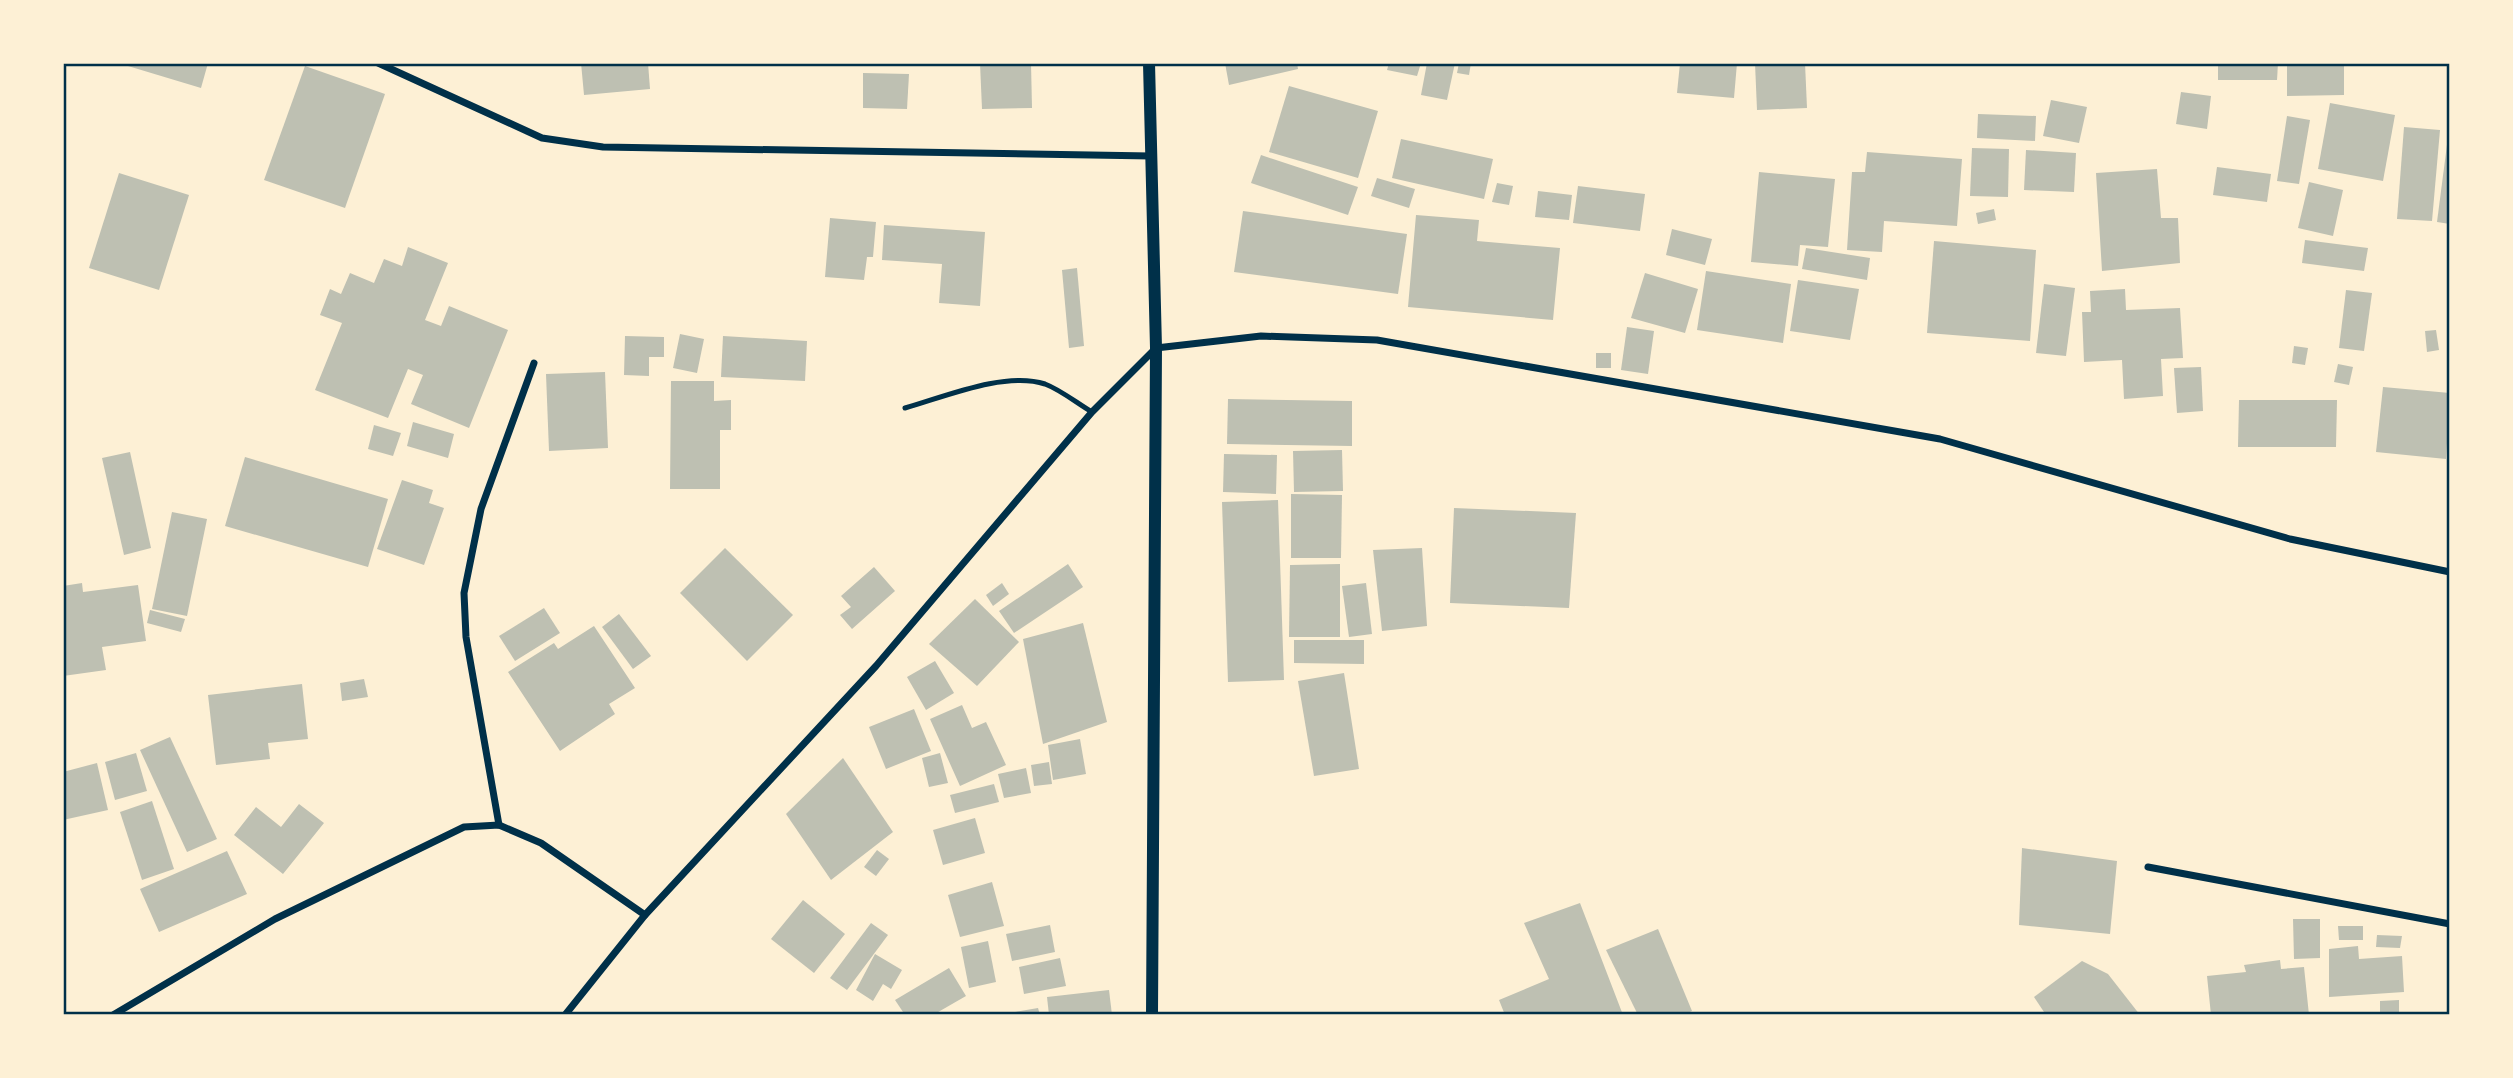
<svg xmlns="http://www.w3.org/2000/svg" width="2513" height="1078" viewBox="0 0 2513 1078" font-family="Commissioner,sans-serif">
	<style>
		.building { fill: #bec0b2 }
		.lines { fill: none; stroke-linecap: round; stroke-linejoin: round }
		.service { stroke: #003049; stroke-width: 5 }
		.minor { stroke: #003049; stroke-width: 7 }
		.tertiary { stroke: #003049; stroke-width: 12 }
		.neatline { fill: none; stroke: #003049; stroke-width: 2.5 }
	</style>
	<rect width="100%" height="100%" fill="#fdf0d5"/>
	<g class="building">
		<polygon points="118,63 208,63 201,88"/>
		<polygon points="581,63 648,63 650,89 584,95"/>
		<polygon points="980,63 1031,63 1032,108 982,109"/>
		<polygon points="1225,63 1297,63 1298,69 1229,85"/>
		<polygon points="1389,63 1421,63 1417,76 1387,70"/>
		<polygon points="1427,63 1455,63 1447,100 1421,95"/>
		<polygon points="1459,63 1471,63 1469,75 1457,73"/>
		<polygon points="1680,63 1737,63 1734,98 1677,93"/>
		<polygon points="1755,63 1805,63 1807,108 1757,110"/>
		<polygon points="2218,63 2278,63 2277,80 2218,80"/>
		<polygon points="2287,63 2344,63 2344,95 2287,96"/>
		<polygon points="305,66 385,94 345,208 264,180"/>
		<polygon points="863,73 909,74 907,109 863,108"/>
		<polygon points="1289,86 1378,111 1358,178 1269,152"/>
		<polygon points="2181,92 2211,96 2207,129 2176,124"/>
		<polygon points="2051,100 2087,107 2079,143 2043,136"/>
		<polygon points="2330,103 2395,115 2383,181 2318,169"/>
		<polygon points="1978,114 2036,116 2035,141 1977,138"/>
		<polygon points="2287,116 2310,120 2299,184 2277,181"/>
		<polygon points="2404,127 2440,130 2432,221 2397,219"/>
		<polygon points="2448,137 2450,137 2450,224 2437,222"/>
		<polygon points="1401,139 1493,159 1484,199 1392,178"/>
		<polygon points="1972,148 2009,149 2008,197 1970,196"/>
		<polygon points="2026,150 2076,153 2074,192 2024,190"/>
		<polygon points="1867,152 1962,159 1957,226 1884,221 1882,252 1847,250 1852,172 1865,172"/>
		<polygon points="1261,155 1358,187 1348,215 1251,183"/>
		<polygon points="2217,167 2271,174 2267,202 2213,195"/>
		<polygon points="2157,169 2161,218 2178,218 2180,263 2102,271 2096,173"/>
		<polygon points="1759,172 1835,179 1828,247 1800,245 1798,266 1751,262"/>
		<polygon points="119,173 189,195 159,290 89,268"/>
		<polygon points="1377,178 1415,189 1409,208 1371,196"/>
		<polygon points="2309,182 2343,190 2333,236 2298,228"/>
		<polygon points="1497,183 1513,186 1509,205 1492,202"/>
		<polygon points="1578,186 1645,194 1640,231 1573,223"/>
		<polygon points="1538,191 1572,195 1569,220 1535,217"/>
		<polygon points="1994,209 1996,220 1978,224 1976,213"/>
		<polygon points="1243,211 1407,234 1398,294 1234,272"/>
		<polygon points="1416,215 1479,220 1477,241 1560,248 1553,320 1408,307"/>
		<polygon points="830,218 876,222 873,257 867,257 864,280 825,277"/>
		<polygon points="884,225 985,232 980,306 939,303 942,264 882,260"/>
		<polygon points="1672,229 1712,239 1705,265 1666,255"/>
		<polygon points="2305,240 2368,248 2364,271 2302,263"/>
		<polygon points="1934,241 2036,250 2030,341 1927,333"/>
		<polygon points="408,247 448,263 425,320 441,326 449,306 508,330 469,428 411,404 423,375 408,369 388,418 315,390 342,323 320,315 330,289 341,294 350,273 374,283 384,259 402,266"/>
		<polygon points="1806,248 1870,258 1867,280 1802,269"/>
		<polygon points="1077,268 1084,346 1069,348 1062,270"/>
		<polygon points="1706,271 1791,284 1783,343 1697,330"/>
		<polygon points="1645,273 1698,289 1685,333 1631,318"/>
		<polygon points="1798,280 1859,289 1850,340 1790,331"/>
		<polygon points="2044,284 2075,288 2066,356 2036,353"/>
		<polygon points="2125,289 2126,310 2180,308 2183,358 2161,359 2163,396 2124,399 2122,360 2084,362 2082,312 2091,312 2090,291"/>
		<polygon points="2346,290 2372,293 2364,351 2339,348"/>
		<polygon points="1627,327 1654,331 1648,374 1621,370"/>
		<polygon points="2436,330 2439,350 2427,352 2425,331"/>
		<polygon points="680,334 704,339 697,373 673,368"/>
		<polygon points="625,336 664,337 664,357 649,357 649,376 624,375"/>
		<polygon points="723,336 807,341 805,381 721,377"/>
		<polygon points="2294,346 2308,348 2305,365 2292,363"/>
		<rect x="1596" y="353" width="15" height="15"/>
		<polygon points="2338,364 2353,367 2349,385 2334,382"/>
		<polygon points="2201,367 2203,411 2177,413 2174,368"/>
		<polygon points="605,372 608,448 549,451 546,374"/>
		<polygon points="671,381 714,381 714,401 731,400 731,430 720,430 720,489 670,489"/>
		<polygon points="2383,387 2450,393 2446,459 2376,452"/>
		<polygon points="1228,399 1352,401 1352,446 1227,444"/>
		<polygon points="2239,400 2337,400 2336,447 2238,447"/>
		<polygon points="413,422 454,434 448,458 407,446"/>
		<polygon points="374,425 401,433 393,456 368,449"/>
		<polygon points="1342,450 1343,491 1294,492 1293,451"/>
		<polygon points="130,452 151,548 124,555 102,458"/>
		<polygon points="1224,454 1277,455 1276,494 1223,492"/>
		<polygon points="245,457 388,499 368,567 225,526"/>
		<polygon points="402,480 433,490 429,503 444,508 424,565 377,549"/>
		<polygon points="1291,494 1342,495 1341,558 1291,558"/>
		<polygon points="1278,500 1284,680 1228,682 1222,502"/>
		<polygon points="1454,508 1576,513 1569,608 1450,603"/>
		<polygon points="172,512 207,519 187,616 152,609"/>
		<polygon points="725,548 793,615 747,661 680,593"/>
		<polygon points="1422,548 1427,626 1382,631 1373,550"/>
		<polygon points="1068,564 1083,587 1014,633 999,611"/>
		<polygon points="1340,564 1340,637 1289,637 1290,565"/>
		<polygon points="874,567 895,591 852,629 840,615 851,607 841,596"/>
		<polygon points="82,583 83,592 138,585 146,641 102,647 106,670 63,676 63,586"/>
		<polygon points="1002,583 1009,594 993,606 986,595"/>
		<polygon points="1366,583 1372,634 1349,637 1342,586"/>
		<polygon points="975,599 1019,642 977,686 929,644"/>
		<polygon points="544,608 560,633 515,661 499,636"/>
		<polygon points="150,610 185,619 181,632 147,623"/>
		<polygon points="619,614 651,656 633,669 602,627"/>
		<polygon points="1083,623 1107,722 1043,744 1023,639"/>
		<polygon points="594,626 635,688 609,704 615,714 560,751 508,672 554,643 558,649"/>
		<polygon points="1294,640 1364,640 1364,664 1294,663"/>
		<polygon points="935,661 954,693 926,710 907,677"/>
		<polygon points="1344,673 1359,769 1314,776 1298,681"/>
		<polygon points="364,679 368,697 342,701 340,683"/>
		<polygon points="302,684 308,739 268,743 270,759 216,765 208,695"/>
		<polygon points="962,705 972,728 986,722 1006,765 960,786 930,719"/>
		<polygon points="914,709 931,751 886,769 869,727"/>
		<polygon points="170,737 217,839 187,852 140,750"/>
		<polygon points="1080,739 1086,774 1053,780 1048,745"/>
		<polygon points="136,753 147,791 115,800 105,762"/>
		<polygon points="940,753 948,783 929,787 922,758"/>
		<polygon points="843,758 893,832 831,880 786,814"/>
		<polygon points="1049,762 1052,784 1034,786 1031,765"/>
		<polygon points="97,763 108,810 63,820 63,772"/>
		<polygon points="1026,768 1031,793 1004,798 998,774"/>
		<polygon points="994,784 999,802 955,813 950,795"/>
		<polygon points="152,801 174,869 142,880 120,812"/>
		<polygon points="299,804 324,823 283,874 234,835 256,807 281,827"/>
		<polygon points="975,818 985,853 943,865 933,830"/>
		<polygon points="2022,848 2117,861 2110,934 2019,925"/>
		<polygon points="877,850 889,859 876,876 864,867"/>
		<polygon points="227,851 247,894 159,932 140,889"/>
		<polygon points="992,882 1004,926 960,937 948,895"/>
		<polygon points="803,900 845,934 814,973 771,939"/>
		<polygon points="1580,903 1623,1015 1505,1015 1499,1000 1549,979 1524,923"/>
		<polygon points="2293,919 2320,919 2320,958 2294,959"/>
		<polygon points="871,923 888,935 847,990 830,978"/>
		<polygon points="1050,925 1055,952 1012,961 1006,934"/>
		<polygon points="2338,926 2363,926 2363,940 2339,940"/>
		<polygon points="1658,929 1692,1011 1683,1015 1638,1015 1606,950"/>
		<polygon points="2377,935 2402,936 2400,948 2376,947"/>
		<polygon points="988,941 996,982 969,988 961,947"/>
		<polygon points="2358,946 2359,959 2402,956 2404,992 2329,997 2329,949"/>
		<polygon points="875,954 902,970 891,989 883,984 873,1001 856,990"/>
		<polygon points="1060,958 1066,986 1024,994 1019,967"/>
		<polygon points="2280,960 2281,969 2304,967 2309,1015 2211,1015 2207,976 2246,972 2244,965"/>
		<polygon points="2082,961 2108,974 2140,1015 2046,1015 2034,997"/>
		<polygon points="949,968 966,996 933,1015 905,1015 895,1000"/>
		<polygon points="1109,990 1112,1015 1049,1015 1047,997"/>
		<polygon points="2399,1000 2399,1015 2380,1015 2380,1001"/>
		<polygon points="1038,1008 1040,1015 1016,1015 1015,1012"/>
	</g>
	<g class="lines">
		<path class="service" d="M905,408C944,397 1005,371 1045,384C1061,390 1078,404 1092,412"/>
		<g class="minor">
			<polyline points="378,63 542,138 603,147 1151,156"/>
			<polyline points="499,825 466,637 464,593 481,509 534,363"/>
			<polyline points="2148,867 2450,924"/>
			<polyline points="113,1015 275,919 464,827 499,825 541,843 645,915"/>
			<polyline points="565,1015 645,915 876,666 1092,412 1156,348 1261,336 1377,340 1940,439 2290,539 2450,572"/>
		</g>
		<polyline class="tertiary" points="1149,63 1156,348 1152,1015"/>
	</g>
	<rect width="2513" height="1078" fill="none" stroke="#fdf0d5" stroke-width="130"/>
	<rect x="65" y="65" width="2383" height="948" class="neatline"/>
</svg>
